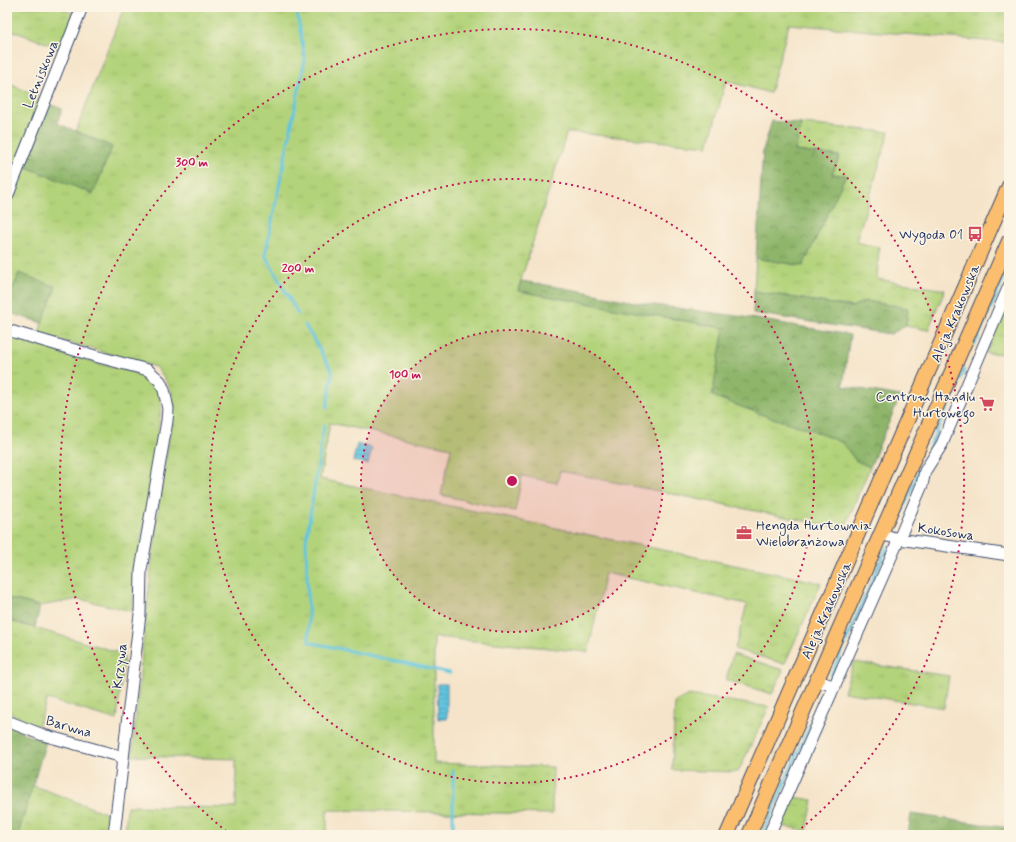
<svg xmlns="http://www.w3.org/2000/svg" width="1016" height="842" viewBox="0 0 1016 842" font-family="Mynerve,sans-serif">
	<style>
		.grass { fill: url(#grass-tufts); stroke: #67816c }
		.forest { fill: url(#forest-crowns); stroke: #547264 }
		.water { fill: url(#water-rules); stroke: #3e7a9e }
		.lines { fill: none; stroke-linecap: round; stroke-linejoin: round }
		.stream { stroke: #61c5df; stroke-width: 3 }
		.minor-casing { stroke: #3c4a6e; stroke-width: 13 }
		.major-casing { stroke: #3c4a6e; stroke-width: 16 }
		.minor { stroke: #fff; stroke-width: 11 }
		.major { stroke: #fbbe6e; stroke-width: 14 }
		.ring { fill: none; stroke: #c2185b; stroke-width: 2; stroke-dasharray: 2 4 }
		.labels { text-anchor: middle; stroke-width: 3; stroke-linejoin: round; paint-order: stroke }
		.street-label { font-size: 14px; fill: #1b2f5e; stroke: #fcf5e5 }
		.poi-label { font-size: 14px; fill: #1b2f5e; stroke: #fcf5e5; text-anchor: end }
		.centre { fill: #c2185b; stroke: #fcf5e5; stroke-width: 2 }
		.ring-label { font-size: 12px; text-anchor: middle; font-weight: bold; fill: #c2185b; stroke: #fcf5e5; stroke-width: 3; stroke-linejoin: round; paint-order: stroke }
	</style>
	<defs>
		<pattern id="grass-tufts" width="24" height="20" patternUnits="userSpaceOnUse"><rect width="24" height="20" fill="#b3d37a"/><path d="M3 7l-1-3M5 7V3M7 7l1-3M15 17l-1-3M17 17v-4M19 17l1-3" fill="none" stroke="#99b56c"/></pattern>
		<pattern id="forest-crowns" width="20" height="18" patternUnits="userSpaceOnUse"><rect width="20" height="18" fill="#8eb56a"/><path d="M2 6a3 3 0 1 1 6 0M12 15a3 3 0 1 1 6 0" fill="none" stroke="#73945a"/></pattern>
		<pattern id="water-rules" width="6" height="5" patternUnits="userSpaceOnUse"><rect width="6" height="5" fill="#61c5df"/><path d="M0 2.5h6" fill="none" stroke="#4fa0b8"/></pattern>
	</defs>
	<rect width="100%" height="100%" fill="#fcf5e5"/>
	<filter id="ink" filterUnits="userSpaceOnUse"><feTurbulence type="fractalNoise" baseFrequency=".025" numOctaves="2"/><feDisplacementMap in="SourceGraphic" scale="8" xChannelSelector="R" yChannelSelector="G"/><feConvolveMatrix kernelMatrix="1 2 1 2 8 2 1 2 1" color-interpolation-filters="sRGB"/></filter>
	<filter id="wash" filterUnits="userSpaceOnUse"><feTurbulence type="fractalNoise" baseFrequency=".012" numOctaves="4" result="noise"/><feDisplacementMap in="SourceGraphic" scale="16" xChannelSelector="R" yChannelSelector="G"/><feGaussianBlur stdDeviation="0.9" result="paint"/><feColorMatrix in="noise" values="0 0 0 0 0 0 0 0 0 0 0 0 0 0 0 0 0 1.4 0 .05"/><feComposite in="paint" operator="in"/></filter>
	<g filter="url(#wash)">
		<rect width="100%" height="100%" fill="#f5e4c9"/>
		<g class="grass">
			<polygon points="7,7 58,7 77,15 63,49 7,29"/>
			<path d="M124,7H1009V43L789,24L770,93L726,81L708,146L567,132L518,290L724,328L769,417L812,430L843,443L855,460L870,467L844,529L560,471L557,483L522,476L515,511L441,495L451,448L330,423L320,479L821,583L785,663H781L735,649L747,604L605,573L588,652L434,637V763L553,767L552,814L327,810V835H125L127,806L236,808V759L132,756L146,612L159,502L174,406C173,390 166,380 156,367L39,334L42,323L19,273L7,304V208L24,166L93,194L112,147L76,131Z"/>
			<polygon points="7,83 36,95 41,102 15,169 11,168 7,179"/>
			<polygon points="801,124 889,132 856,242 879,247 877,279 945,290 928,330 906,326 908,309 866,301 851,307 754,291 756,258 803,266 845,175 832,174 840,156 795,151"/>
			<polygon points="1009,300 1009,354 986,353"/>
			<polygon points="7,335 94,362 142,375 151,380 159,394 161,408 149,501 135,572 132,611 79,599 40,606 7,598"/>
			<polygon points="7,620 124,654 117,720 47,699 38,726 20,721 7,709"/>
			<polygon points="733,654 783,670 772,694 726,680"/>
			<polygon points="854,662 949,676 944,708 844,692"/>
			<polygon points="689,695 769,707 738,772 672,770 675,702"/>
			<polygon points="32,785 108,814 107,835 18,835"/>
			<polygon points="794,797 813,800 807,831 779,825"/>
		</g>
		<g class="forest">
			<polygon points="49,104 62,109 57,123 112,147 93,194 24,166"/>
			<polygon points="772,121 801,124 795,151 840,156 832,174 846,175 803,266 756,258 763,150"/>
			<polygon points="19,273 56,287 42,323 7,312 7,304"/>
			<polygon points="521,281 576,290 639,303 744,317 850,335 843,386 900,396 870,467 855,460 843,443 812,430 769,417 712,396 724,328 518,291"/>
			<polygon points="754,291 851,307 866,301 908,308 906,326 890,334 753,313"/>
			<polygon points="7,598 40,606 35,628 7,620"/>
			<polygon points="7,725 16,728 26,735 46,741 18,835 7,835"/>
			<polygon points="911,814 1009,828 1009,835 908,835"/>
		</g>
		<g class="water">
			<polygon points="357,444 372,448 368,464 353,461"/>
			<polygon points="437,684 447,684 447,719 438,719"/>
		</g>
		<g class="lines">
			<g class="stream">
				<polyline points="296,7 305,59 265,255 298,314"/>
				<polyline points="305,325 332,371 332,376 327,407"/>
				<polyline points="975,344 1009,266"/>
				<polyline points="324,425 306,541 309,642 450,673"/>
				<polyline points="929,449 964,370"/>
				<polyline points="897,525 919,471"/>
				<polyline points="831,676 887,547"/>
				<polyline points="453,770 453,835"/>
				<polyline points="762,835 822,697"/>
			</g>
		</g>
	</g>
	<g filter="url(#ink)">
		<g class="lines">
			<defs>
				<g id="minor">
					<polyline points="7,197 82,7"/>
					<polyline points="7,330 95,356 148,370 160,381 164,390 168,409 167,421 141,570 140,614 114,835"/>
					<polyline points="880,534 899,539 1009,555"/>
					<polyline points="816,680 835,687"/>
					<polyline points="7,721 43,735 123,757"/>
					<polyline points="769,835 899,539 922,485 925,471 942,444 1009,286"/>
				</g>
				<g id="major">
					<polyline points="727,835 1009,186"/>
					<polyline points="749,835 1009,241"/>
				</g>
			</defs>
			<use href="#minor" class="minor-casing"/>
			<use href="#major" class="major-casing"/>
			<use href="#minor" class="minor"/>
			<use href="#major" class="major"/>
		</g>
	</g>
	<circle cx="512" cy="481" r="151" fill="#c2185b" fill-opacity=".12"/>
	<g class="ring">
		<circle cx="512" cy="481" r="151"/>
		<circle cx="512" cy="481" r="302"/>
		<path d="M231 835A452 452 0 1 1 793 835"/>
	</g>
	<defs>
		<symbol id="bus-bare" viewBox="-9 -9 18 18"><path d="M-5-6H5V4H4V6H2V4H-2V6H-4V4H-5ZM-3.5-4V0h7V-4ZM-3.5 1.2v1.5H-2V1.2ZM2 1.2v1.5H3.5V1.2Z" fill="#d1495b" stroke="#fcf5e5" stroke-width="2.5" paint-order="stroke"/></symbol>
		<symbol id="supermarket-bare" viewBox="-9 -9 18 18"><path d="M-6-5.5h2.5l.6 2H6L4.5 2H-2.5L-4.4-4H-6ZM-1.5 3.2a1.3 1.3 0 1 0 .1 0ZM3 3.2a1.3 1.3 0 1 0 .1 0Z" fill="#d1495b" stroke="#fcf5e5" stroke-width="2.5" paint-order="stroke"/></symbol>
		<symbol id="office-bare" viewBox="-9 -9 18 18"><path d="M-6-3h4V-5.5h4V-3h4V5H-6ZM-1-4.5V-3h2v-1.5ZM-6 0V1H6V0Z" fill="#d1495b" stroke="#fcf5e5" stroke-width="2.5" paint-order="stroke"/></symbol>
	</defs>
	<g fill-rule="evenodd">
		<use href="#bus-bare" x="964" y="223" width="22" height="22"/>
		<use href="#supermarket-bare" x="976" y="393" width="22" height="22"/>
		<use href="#office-bare" x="733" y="522" width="22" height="22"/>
	</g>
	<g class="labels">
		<g class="street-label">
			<text transform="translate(40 74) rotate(-68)" y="5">Letniskowa</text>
			<text transform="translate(955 313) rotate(-67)" y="5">Aleja Krakowska</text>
			<text transform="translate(946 531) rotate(8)" y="5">Kokosowa</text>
			<text transform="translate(826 610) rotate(-66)" y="5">Aleja Krakowska</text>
			<text transform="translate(119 666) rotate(-83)" y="5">Krzywa</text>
			<text transform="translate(69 726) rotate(16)" y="5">Barwna</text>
		</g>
		<g class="poi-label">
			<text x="963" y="239">Wygoda 01</text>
			<text x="975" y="401">Centrum Handlu<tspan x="975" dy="16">Hurtowego</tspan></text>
			<text x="756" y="530" text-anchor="start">Hengda Hurtownia<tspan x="756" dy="16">Wielobranżowa</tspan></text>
		</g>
	</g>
	<circle cx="512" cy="481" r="6" class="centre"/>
	<g class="ring-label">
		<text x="192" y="166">300 m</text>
		<text x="298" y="272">200 m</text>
		<text x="405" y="378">100 m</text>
	</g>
	<rect width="1016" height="842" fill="none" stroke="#fcf5e5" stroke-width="24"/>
</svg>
